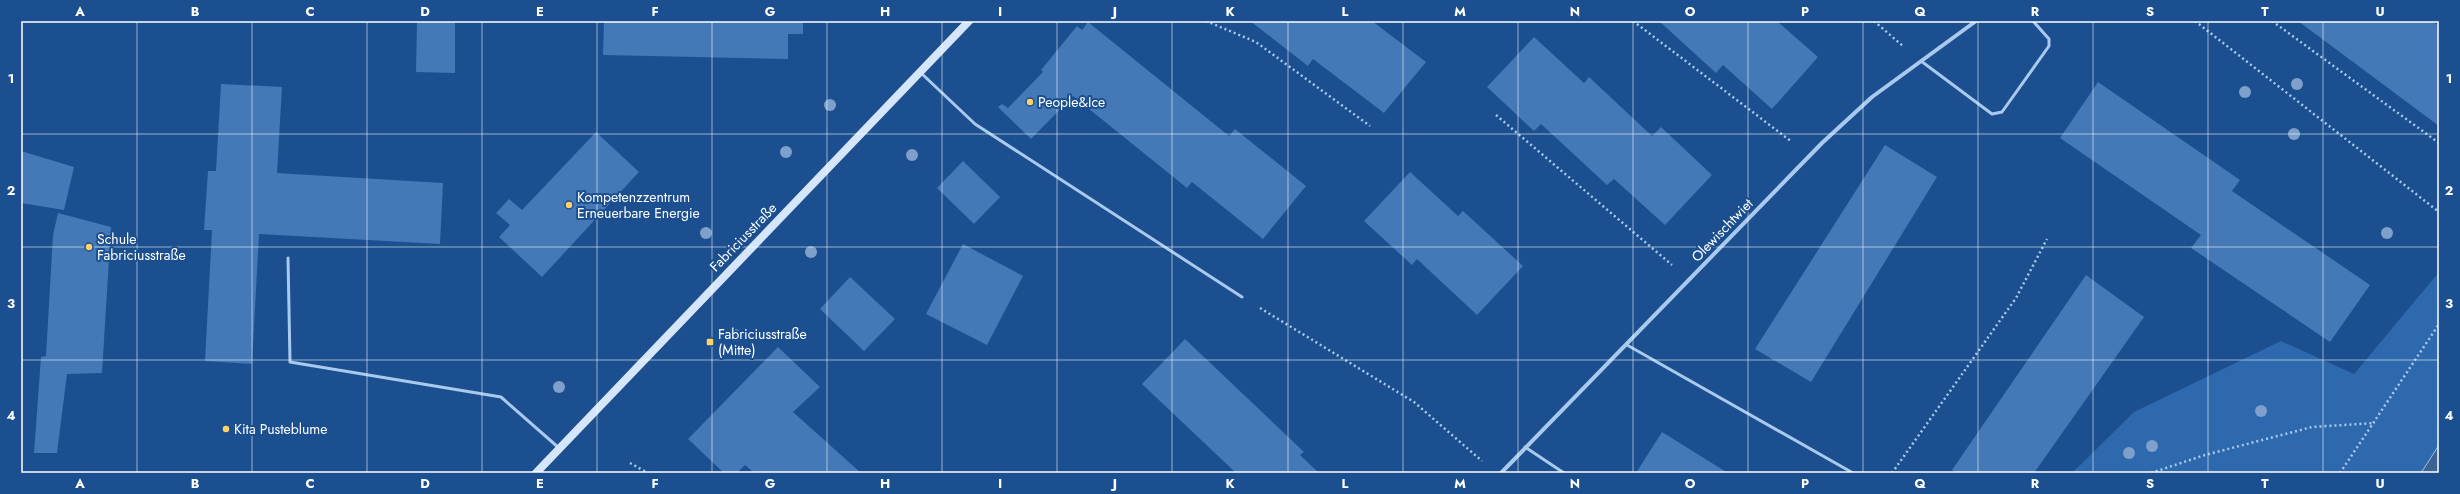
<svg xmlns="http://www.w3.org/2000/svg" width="2460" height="494" viewBox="0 0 2460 494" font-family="Jost,sans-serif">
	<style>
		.green { fill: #2e69ad }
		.water { fill: #3c6290; stroke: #9cc4f0 }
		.building { fill: #4478b7 }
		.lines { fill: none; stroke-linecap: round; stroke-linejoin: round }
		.path { stroke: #a9c9ee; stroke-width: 2.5; stroke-dasharray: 2 3; stroke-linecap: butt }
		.lane { stroke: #a9c9ee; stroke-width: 3 }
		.street { stroke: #a9c9ee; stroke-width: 4 }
		.secondary { stroke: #d6e6fa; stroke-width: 8 }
		.tree { fill: #7ea0ca }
		.grid { fill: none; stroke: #fff; stroke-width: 1; stroke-opacity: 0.55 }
		.poi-dot { fill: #ffd166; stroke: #1b4f8f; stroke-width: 1.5 }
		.labels { text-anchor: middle; stroke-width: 4; stroke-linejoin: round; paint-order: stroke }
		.poi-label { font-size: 14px; fill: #fff; stroke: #1b4f8f; text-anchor: start }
		.street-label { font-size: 14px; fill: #fff; stroke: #1b4f8f }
		.neatline { fill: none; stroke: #fff; stroke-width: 1.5 }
		.grid-label { font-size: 13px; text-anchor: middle; font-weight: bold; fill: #fff }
	</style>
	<rect width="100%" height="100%" fill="#1b4f8f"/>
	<polygon class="green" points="2439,272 2439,445 2421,473 2072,473 2134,412 2281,341 2354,374"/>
	<polygon class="water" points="2439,445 2439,473 2421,473"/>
	<g class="building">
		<polygon points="417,21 455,21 455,73 416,72"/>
		<polygon points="604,21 803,21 803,34 788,34 788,59 603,55"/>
		<polygon points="1250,21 1372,21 1426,62 1384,113 1313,59 1308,66"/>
		<polygon points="1659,21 1777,21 1818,57 1772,109 1723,65 1716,73"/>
		<polygon points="2298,21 2432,21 2439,26 2439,126"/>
		<polygon points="1088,22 1229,136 1235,129 1306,186 1263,239 1192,182 1187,188 1073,96 1031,139 998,107 1002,104 1008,108 1043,72 1041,70 1077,26 1082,30"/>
		<polygon points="1534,37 1584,83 1589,77 1652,136 1661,127 1712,175 1665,225 1614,179 1607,185 1541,124 1534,131 1487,87"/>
		<polygon points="2098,82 2240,180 2232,191 2370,285 2330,342 2191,248 2201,235 2060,138"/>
		<polygon points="221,84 282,87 277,173 443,183 440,244 259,234 252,364 205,361 212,230 204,230 208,171 216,171"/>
		<polygon points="596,132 639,172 542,277 499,237 510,225 496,213 509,199 522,210"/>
		<polygon points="1885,145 1937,177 1811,382 1755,349"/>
		<polygon points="21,151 74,167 64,210 21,203"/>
		<polygon points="963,161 1000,197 974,224 937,188"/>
		<polygon points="1410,172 1458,216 1463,211 1523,266 1477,315 1417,259 1412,265 1364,221"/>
		<polygon points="58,213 111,227 102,373 67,374 57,453 34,453 41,357 46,356 53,235"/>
		<polygon points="963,244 1023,276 987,345 926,314"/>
		<polygon points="2086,275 2144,317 2034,473 1957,473 1952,470"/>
		<polygon points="850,277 895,319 864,351 820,309"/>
		<polygon points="1185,339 1304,452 1300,455 1319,473 1236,473 1142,384"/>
		<polygon points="778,347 820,387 793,412 861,473 754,473 745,465 737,473 724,473 688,439"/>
		<polygon points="1662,432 1728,473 1636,473"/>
	</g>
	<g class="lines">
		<g class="path">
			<polyline points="1206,21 1256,42 1370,126"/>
			<polyline points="1633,21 1792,142"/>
			<polyline points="1874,21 1904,47"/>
			<polyline points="2195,21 2439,212"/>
			<polyline points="2272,21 2439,143"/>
			<polyline points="1496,115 1672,265"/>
			<polyline points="1260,308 1414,402 1482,461"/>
			<polyline points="630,463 648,473"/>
			<polyline points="1892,473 2016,298 2047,239"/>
			<polyline points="2151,473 2205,455 2312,427 2375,423"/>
			<polyline points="2340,473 2439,324"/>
		</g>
		<g class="lane">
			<polyline points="1921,61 1992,114 2002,112 2049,46 2049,39 2033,21"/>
			<polyline points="921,73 975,124 1242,297"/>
			<polyline points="288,258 290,362 501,397 559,448"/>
			<polyline points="1627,345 1853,473"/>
			<polyline points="1525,447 1564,473"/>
		</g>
		<polyline class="street" points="1501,473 1822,143 1872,97 1976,21"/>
		<polyline class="secondary" points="536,473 969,21"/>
	</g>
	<g class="tree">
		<circle cx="2297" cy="84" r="6"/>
		<circle cx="2245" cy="92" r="6"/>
		<circle cx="830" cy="105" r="6"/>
		<circle cx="2294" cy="134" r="6"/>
		<circle cx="786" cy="152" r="6"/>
		<circle cx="912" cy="155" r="6"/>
		<circle cx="706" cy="233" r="6"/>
		<circle cx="2387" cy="233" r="6"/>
		<circle cx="811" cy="252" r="6"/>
		<circle cx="735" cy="335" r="6"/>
		<circle cx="559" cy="387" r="6"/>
		<circle cx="2261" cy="411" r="6"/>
		<circle cx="2152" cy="446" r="6"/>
		<circle cx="2129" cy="453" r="6"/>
	</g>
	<path class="grid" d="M137,21V473M252,21V473M367,21V473M482,21V473M597,21V473M712,21V473M827,21V473M942,21V473M1057,21V473M1172,21V473M1288,21V473M1403,21V473M1518,21V473M1633,21V473M1748,21V473M1863,21V473M1978,21V473M2093,21V473M2208,21V473M2323,21V473M21,134H2439M21,247H2439M21,360H2439"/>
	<g class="poi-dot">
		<circle cx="1030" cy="102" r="4"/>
		<circle cx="569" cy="205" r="4"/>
		<circle cx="89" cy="247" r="4"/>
		<rect x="706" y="338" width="8" height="8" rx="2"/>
		<circle cx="226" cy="429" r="4"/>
	</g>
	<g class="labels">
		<g class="poi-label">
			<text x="1038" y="107">People&amp;Ice</text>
			<text x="577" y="202">Kompetenzzentrum<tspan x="577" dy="16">Erneuerbare Energie</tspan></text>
			<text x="97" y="244">Schule<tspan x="97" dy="16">Fabriciusstraße</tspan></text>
			<text x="718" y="339">Fabriciusstraße<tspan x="718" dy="16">(Mitte)</tspan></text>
			<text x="234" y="434">Kita Pusteblume</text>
		</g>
		<g class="street-label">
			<text transform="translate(1722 230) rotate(-46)" y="5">Olewischtwiet</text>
			<text transform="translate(743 237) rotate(-46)" y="5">Fabriciusstraße</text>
		</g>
	</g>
	<rect width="2460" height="494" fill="none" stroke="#1b4f8f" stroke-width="44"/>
	<rect x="22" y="22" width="2416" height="450" class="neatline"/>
	<g class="grid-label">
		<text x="80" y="16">A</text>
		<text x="195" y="16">B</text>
		<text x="310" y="16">C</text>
		<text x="425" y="16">D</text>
		<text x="540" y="16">E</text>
		<text x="655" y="16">F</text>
		<text x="770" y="16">G</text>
		<text x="885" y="16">H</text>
		<text x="1000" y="16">I</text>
		<text x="1115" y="16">J</text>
		<text x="1230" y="16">K</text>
		<text x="1345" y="16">L</text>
		<text x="1460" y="16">M</text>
		<text x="1575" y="16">N</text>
		<text x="1690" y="16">O</text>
		<text x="1805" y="16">P</text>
		<text x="1920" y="16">Q</text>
		<text x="2035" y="16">R</text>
		<text x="2150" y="16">S</text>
		<text x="2265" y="16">T</text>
		<text x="2380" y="16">U</text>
		<text x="11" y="83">1</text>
		<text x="2449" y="83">1</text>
		<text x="11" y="195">2</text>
		<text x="2449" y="195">2</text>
		<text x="11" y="308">3</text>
		<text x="2449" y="308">3</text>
		<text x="11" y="420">4</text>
		<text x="2449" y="420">4</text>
		<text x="80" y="488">A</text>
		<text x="195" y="488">B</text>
		<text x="310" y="488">C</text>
		<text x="425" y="488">D</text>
		<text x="540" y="488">E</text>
		<text x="655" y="488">F</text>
		<text x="770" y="488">G</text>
		<text x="885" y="488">H</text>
		<text x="1000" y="488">I</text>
		<text x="1115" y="488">J</text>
		<text x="1230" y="488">K</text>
		<text x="1345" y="488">L</text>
		<text x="1460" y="488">M</text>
		<text x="1575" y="488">N</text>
		<text x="1690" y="488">O</text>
		<text x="1805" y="488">P</text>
		<text x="1920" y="488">Q</text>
		<text x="2035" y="488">R</text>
		<text x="2150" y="488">S</text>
		<text x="2265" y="488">T</text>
		<text x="2380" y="488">U</text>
	</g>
</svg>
